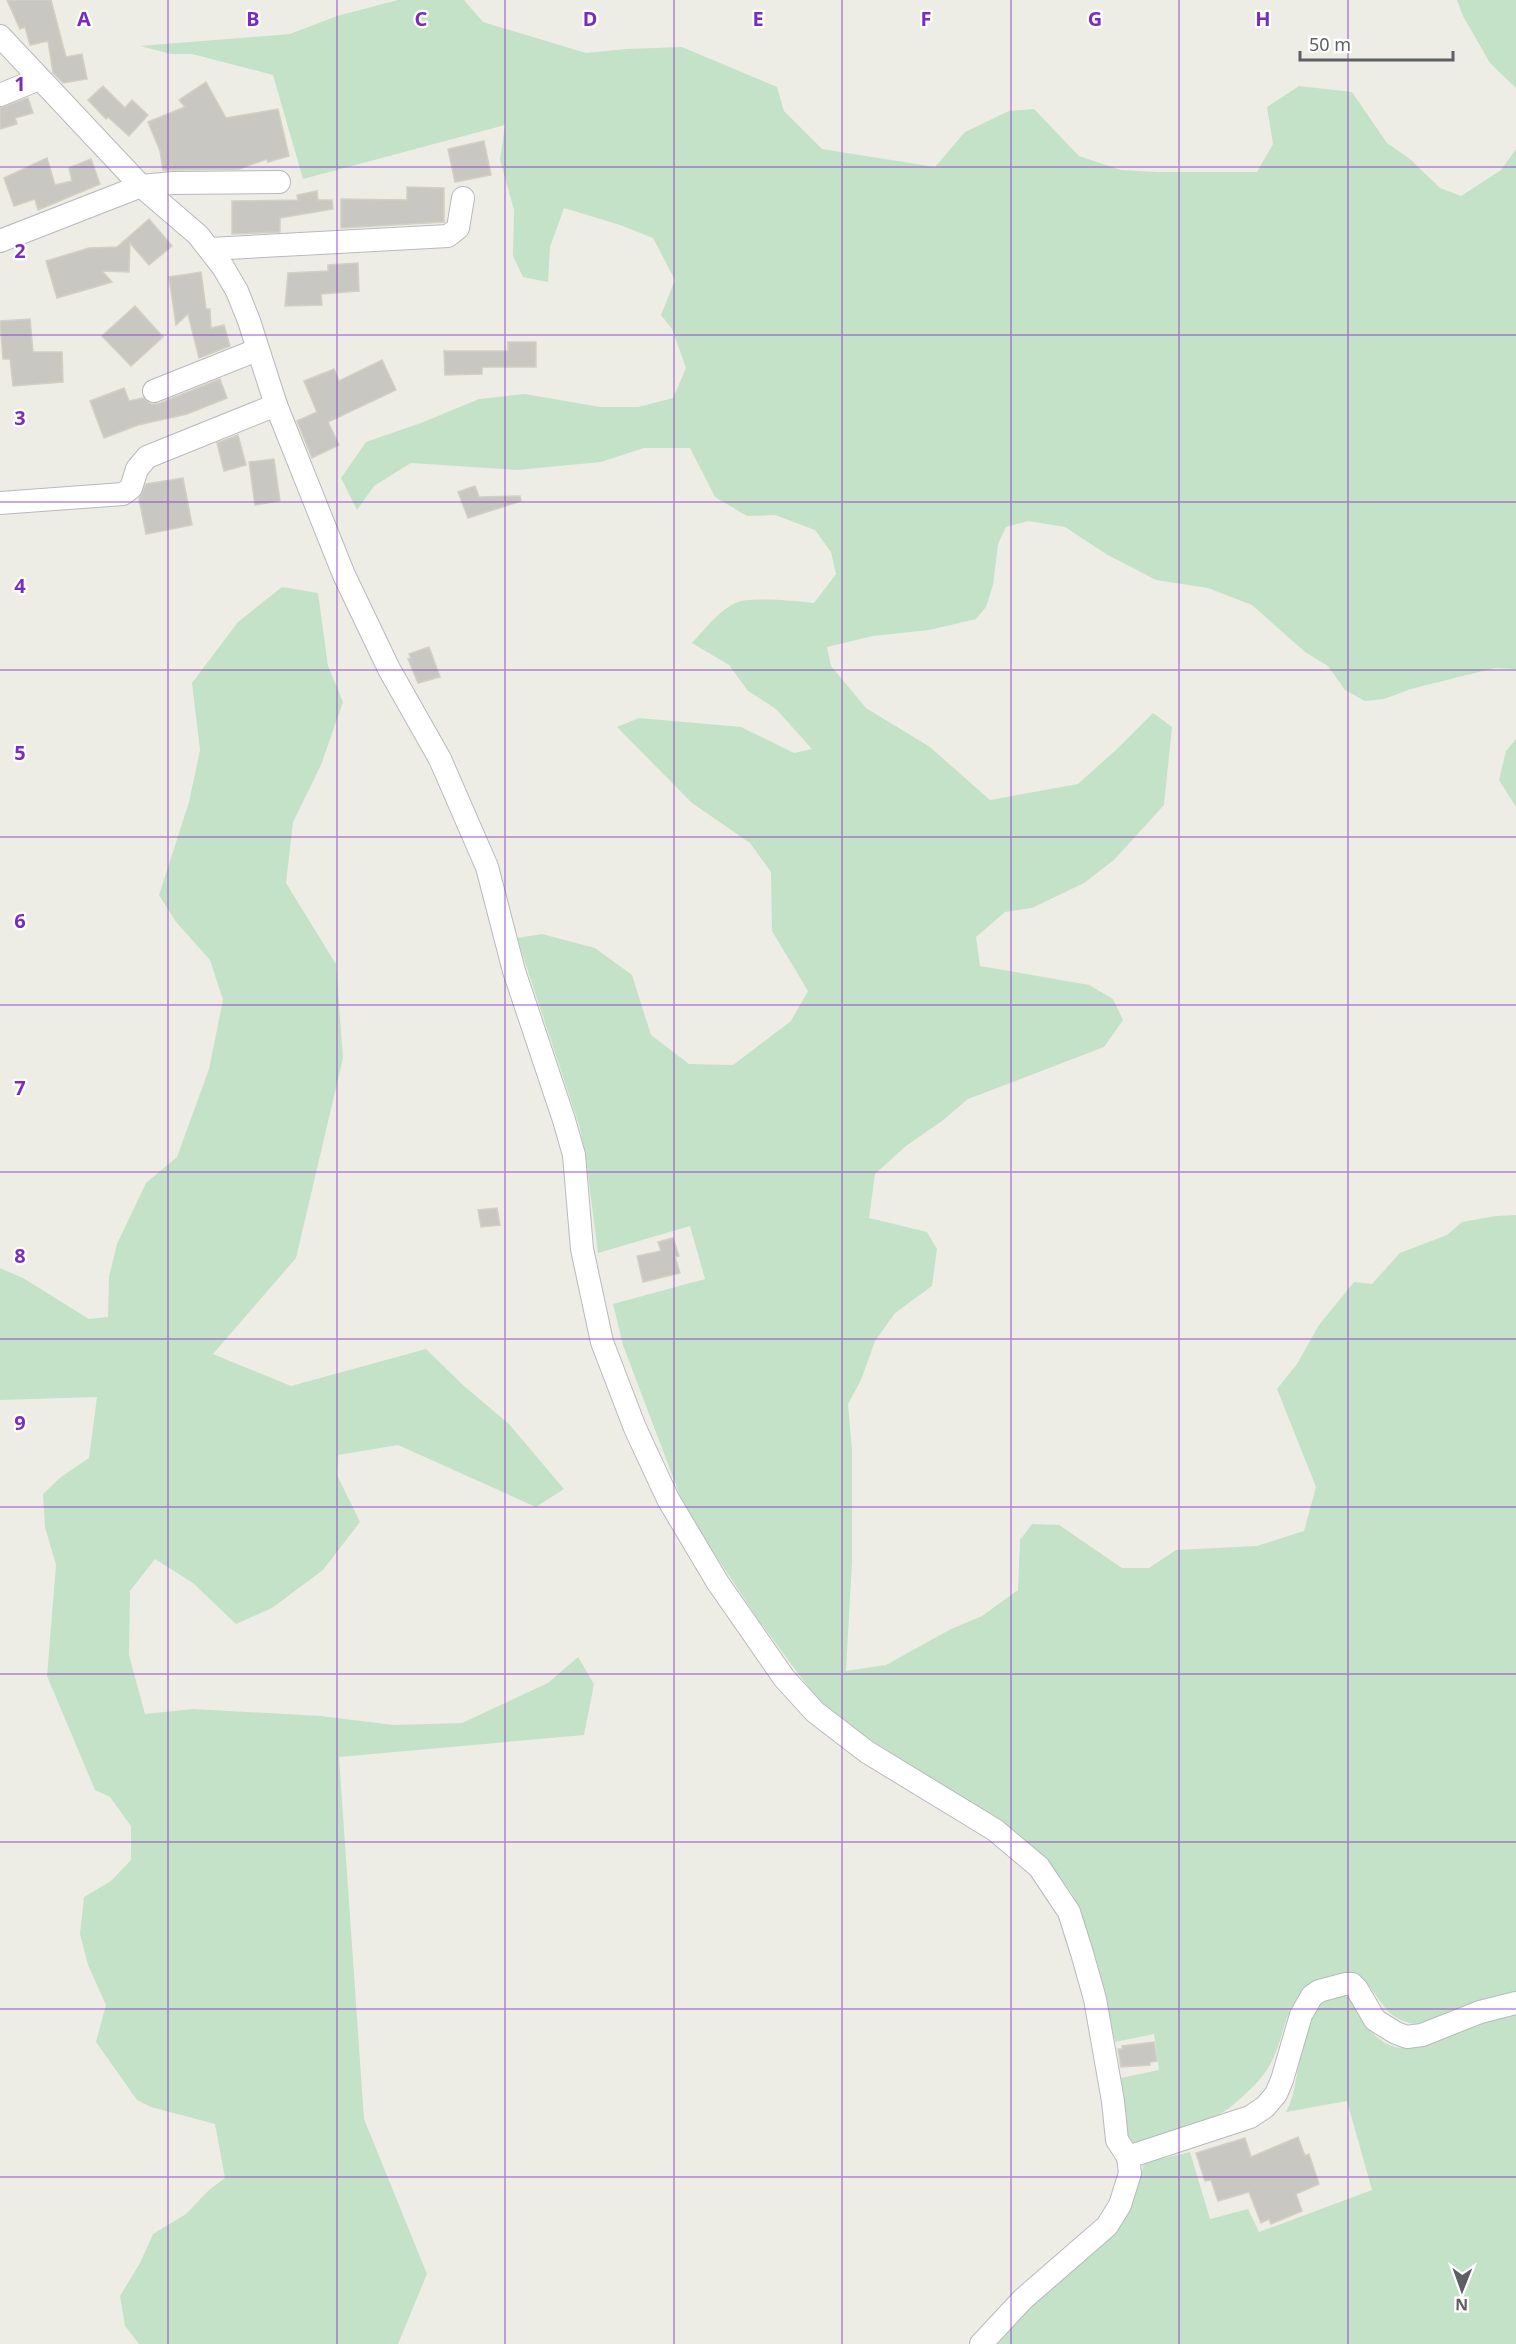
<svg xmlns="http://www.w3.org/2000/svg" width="1516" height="2344" viewBox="0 0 1516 2344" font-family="'Noto Sans',sans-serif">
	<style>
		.green { fill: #c4e2c8 }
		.building { fill: #c9c7c2; stroke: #d2cfc4; stroke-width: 1.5 }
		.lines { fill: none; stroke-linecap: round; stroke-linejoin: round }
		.minor-casing { stroke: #b7b9bd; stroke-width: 24 }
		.minor { stroke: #fff; stroke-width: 22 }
		.grid { fill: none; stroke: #7b2cbf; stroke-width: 1.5; stroke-opacity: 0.55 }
		.grid-label { font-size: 20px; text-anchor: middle; font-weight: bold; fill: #7b2cbf; stroke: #fff; stroke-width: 4.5; stroke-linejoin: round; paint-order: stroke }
	</style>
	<rect width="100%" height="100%" fill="#eeede5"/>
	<g class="green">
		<path d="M398,0H464L483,22L586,53L626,49L682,47L777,87L784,111L822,149L935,167L965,132L1009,111L1034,109L1079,156L1121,170L1157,172H1257L1273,144L1267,107L1299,86L1352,92L1387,143L1410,159L1440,188L1461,196L1501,170L1516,149V669L1495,668L1411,689L1384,699L1365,701L1345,690L1328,666L1305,652L1252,605L1208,588L1156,580L1106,554L1065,527L1028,521L1006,527L998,544L993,585L986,607L976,619L929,630L873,636L827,647L831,666L866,708L930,747L990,800L1078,784L1117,749L1153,713L1172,727L1164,805L1114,860L1084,883L1032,908L1005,912L976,937L980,966L1089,985L1113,999L1123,1020L1104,1047L968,1099L942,1121L906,1146L875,1174L869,1218L927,1232L937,1249L932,1286L895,1313L875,1341L861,1380L848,1404L852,1450V1562L846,1671L886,1665L951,1629L982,1616L1018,1590L1020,1540L1032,1524L1059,1525L1122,1568H1149L1176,1550L1257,1546L1304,1531L1316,1487L1277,1389L1297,1364L1319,1325L1354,1282L1372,1284L1400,1253L1447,1235L1462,1222L1496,1216L1516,1215V1995L1424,2025C1372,2023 1382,1976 1345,1974C1337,1973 1330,1976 1323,1979C1284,1996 1288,2027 1272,2061C1264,2078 1247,2093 1233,2105C1206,2127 1165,2134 1132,2145L1128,2139L1121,2078L1159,2070L1154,2034L1115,2042L1096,1958L1079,1907L1071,1892L1057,1873L1023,1838L1001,1822L872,1741L840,1718L815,1696L757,1618L685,1509L623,1345L613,1304L705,1279L690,1226L598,1253L586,1159L580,1128L517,938L542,934L595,948L632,975L651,1035L689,1064L733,1065L791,1021L808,991L772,931L771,872L750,843L692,803L617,727L639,718L741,727L794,753L812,749L776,709L748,691L729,665L692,643C704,630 721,608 738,602C754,597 797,601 814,603L836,574L831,552L815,530L775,515L747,516L715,497L690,448H644L601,462L517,470L411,463L374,486L357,510L341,478L366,442L421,423L479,399L525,394L600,407H638L673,398L686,368L672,329L661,315L675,280L653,238L620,225L564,208L550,247L548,282L523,277L513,256L514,210L500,160L505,125L303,179L273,75L192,54H171L140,46L290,34L337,16Z"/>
		<polygon points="1457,0 1516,0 1516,88 1490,63 1463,16"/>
		<polygon points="282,587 318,593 328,666 343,702 321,765 293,822 286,883 336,964 343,1058 296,1258 213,1354 291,1386 426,1349 464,1386 509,1424 564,1489 536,1507 398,1445 338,1455 337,1475 360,1522 323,1570 272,1608 236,1624 193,1583 155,1559 130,1591 129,1655 145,1714 193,1709 321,1716 394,1725 462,1723 548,1683 578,1657 594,1684 584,1735 339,1757 364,2119 427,2274 398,2344 139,2344 125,2326 120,2296 140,2263 153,2234 186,2214 209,2190 225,2178 215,2124 151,2107 137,2100 96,2042 106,2005 88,1965 80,1934 84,1897 111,1881 131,1860 131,1826 110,1797 95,1790 47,1676 56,1565 45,1527 43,1494 61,1477 89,1458 97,1397 0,1400 0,1268 23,1278 89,1319 108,1317 109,1277 117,1244 146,1183 177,1157 209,1069 223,1000 210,960 176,922 159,895 189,802 200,750 192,683 238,622"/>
		<polygon points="1516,739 1516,807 1499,780 1506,751"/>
		<path d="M1338,1995C1343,1996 1348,1996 1351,1999C1357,2005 1359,2014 1363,2020C1374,2039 1392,2052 1414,2047L1516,2012V2344H995L1002,2333L1118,2228C1132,2208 1139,2186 1144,2163L1190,2152L1210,2219L1248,2209L1259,2232L1372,2190L1347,2101L1286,2112C1302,2085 1298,2014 1325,1998C1328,1996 1334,1996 1338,1995Z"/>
	</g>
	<g class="building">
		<polygon points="7,0 51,0 66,57 82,54 87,79 63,83 53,73 48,41 30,45 25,27 20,29"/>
		<polygon points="206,82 226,118 278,109 289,156 268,162 267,159 239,169 163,170 160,151 148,122 185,107 179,100"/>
		<polygon points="103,86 125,108 132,100 148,115 129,136 108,117 106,119 88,100"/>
		<polygon points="28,98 33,113 15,118 17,124 0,129 0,108"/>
		<polygon points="484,141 491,175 455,182 448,149"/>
		<polygon points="47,158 55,185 72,181 69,168 91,159 100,184 38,210 35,199 14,206 4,178"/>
		<polygon points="407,187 444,188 444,222 341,228 341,199 407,200"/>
		<polygon points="317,191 318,200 332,200 333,209 280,218 280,232 232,234 232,201 298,200 297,195"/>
		<polygon points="149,219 172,246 149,265 130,243 129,272 102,271 112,282 57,298 46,261 89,248 117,247"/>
		<polygon points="358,263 359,291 321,294 322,305 285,306 288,273 328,271 328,265"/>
		<polygon points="201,272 206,309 210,309 211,328 224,325 230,346 199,358 188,314 176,325 169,277"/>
		<polygon points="135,306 163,337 131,366 102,336"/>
		<polygon points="30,319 33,352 62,352 63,382 13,386 10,359 3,359 0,321"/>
		<polygon points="508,342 536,342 536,367 482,367 482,374 445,375 444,351 508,351"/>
		<polygon points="382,360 396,390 328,422 339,445 312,458 297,421 317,412 304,381 334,369 339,381"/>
		<polygon points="220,379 227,398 187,414 138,425 104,438 90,401 124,388 129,401 143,398 151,404 158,404"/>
		<polygon points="238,435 246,465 224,471 217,443"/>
		<polygon points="274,459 280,501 255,505 249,462"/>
		<polygon points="183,478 192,525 146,534 139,499 146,484"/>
		<polygon points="475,486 479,497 520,496 521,501 468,518 458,492"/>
		<polygon points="429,647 440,677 418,683 408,659 411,658 409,654"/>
		<polygon points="497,1208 500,1225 481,1227 478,1210"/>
		<polygon points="673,1238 679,1256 675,1257 680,1273 643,1282 637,1256 661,1251 658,1242"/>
		<polygon points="1154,2042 1157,2061 1150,2062 1150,2065 1121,2067 1118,2049 1123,2049 1122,2046"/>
		<polygon points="1298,2137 1305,2156 1309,2154 1319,2184 1296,2194 1302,2211 1271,2224 1269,2219 1261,2223 1249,2192 1218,2201 1211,2180 1205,2181 1196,2153 1245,2138 1251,2157"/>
	</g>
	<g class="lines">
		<defs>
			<g id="minor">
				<polyline points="0,36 141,186 198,235 223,267 237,291 249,321 276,405 344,575 389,669 440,759 487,867 514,971 564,1120 574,1155 582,1249 602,1342 635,1428 668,1499 718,1583 757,1639 784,1678 815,1712 867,1752 995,1830 1039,1867 1069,1912 1082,1953 1095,1999 1113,2101 1117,2140 1128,2157 1130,2173 1120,2205 1107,2226 1023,2299 981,2344"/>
				<polyline points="0,95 39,79"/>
				<polyline points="0,241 141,186 173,183 279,182"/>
				<polyline points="210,249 448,236 458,228 463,198"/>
				<polyline points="154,391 257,350"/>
				<polyline points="0,503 123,494 131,488 137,469 147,457 276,405"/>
				<polyline points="1128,2157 1250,2117 1265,2107 1276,2094 1282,2080 1301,2015 1312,1996 1319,1991 1345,1984 1352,1984 1357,1989 1375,2020 1396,2033 1407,2037 1422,2035 1480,2012 1516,2003"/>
			</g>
		</defs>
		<use href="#minor" class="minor-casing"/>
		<use href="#minor" class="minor"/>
	</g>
	<path class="grid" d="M168,0V2344M337,0V2344M505,0V2344M674,0V2344M842,0V2344M1011,0V2344M1179,0V2344M1348,0V2344M0,167H1516M0,335H1516M0,502H1516M0,670H1516M0,837H1516M0,1005H1516M0,1172H1516M0,1339H1516M0,1507H1516M0,1674H1516M0,1842H1516M0,2009H1516M0,2177H1516"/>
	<g class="grid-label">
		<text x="84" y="26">A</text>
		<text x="253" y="26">B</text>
		<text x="421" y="26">C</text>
		<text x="590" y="26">D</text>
		<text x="758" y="26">E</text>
		<text x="926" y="26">F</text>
		<text x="1095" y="26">G</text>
		<text x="1263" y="26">H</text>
		<text x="20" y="91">1</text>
		<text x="20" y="258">2</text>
		<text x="20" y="425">3</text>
		<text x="20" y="593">4</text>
		<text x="20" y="760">5</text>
		<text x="20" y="928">6</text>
		<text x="20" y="1095">7</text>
		<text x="20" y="1263">8</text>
		<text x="20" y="1430">9</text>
	</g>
	<g transform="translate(1462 2290) rotate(181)" stroke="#ffffff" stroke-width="4.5" paint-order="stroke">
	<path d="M0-4.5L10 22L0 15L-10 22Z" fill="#5d5f64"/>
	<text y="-9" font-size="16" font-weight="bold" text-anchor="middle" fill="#5d5f64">N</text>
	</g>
	<path d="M1300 51v9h153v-9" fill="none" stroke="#5d5f64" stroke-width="3"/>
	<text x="1309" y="51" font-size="18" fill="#5d5f64" stroke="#ffffff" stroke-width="4.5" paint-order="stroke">50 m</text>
</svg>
